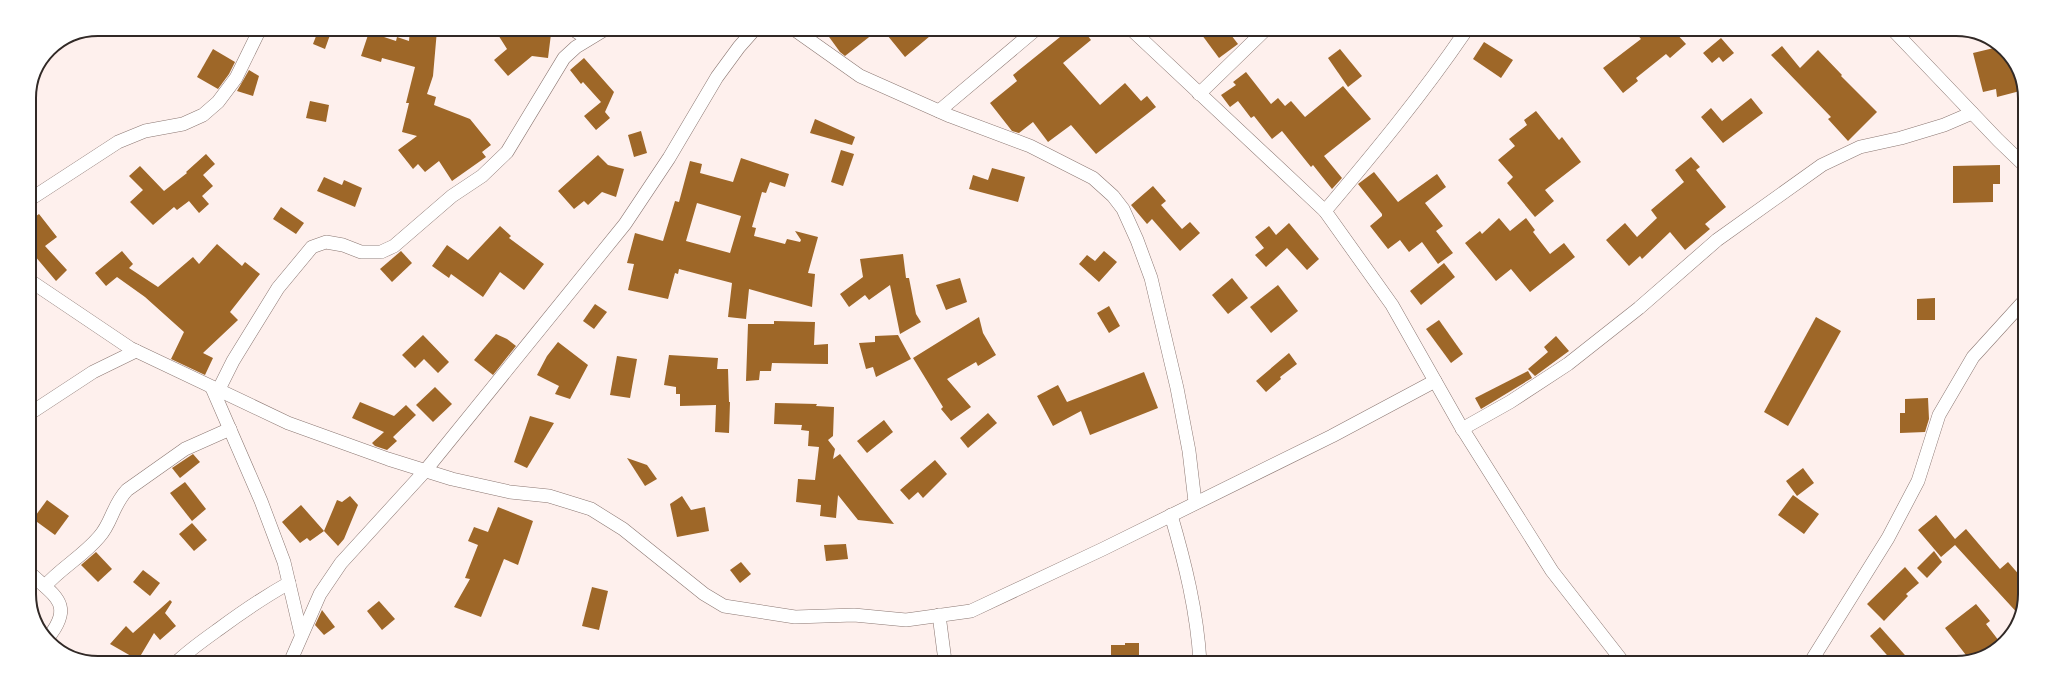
<svg xmlns="http://www.w3.org/2000/svg" width="2054" height="692" viewBox="0 0 2054 692" font-family="'Space Grotesk',sans-serif">
	<style>
		.building { fill: #9e6728; fill-rule: evenodd }
		.lines { fill: none; stroke-linecap: round; stroke-linejoin: round }
		.street-casing { stroke: #8b7772; stroke-width: 14 }
		.street { stroke: #fff; stroke-width: 13 }
		.rim { fill: none; stroke: #312926; stroke-width: 2 }
	</style>
	<rect width="100%" height="100%" fill="#fef0ed"/>
	<g class="building">
		<polygon points="410,30 437,30 433,76 427,94 436,97 434,105 470,119 491,145 482,152 486,157 452,181 439,161 425,172 418,164 413,169 398,150 417,136 402,132 409,103 406,103 415,67 382,58 381,62 361,56 369,32 396,41 397,37 409,41"/>
		<polygon points="495,30 551,34 548,58 532,56 508,76 494,60 507,49"/>
		<polygon points="824,30 878,30 845,56 840,52"/>
		<polygon points="883,30 913,31 936,31 905,57"/>
		<polygon points="318,31 330,35 325,49 313,44"/>
		<polygon points="1055,31 1084,31 1091,40 1063,63 1100,105 1125,83 1141,101 1147,96 1156,107 1096,154 1071,125 1048,142 1033,122 1019,133 1012,131 990,103 1017,81 1013,75 1060,37"/>
		<polygon points="1199,31 1228,31 1238,44 1219,58"/>
		<polygon points="1635,32 1675,32 1686,44 1670,58 1666,54 1636,78 1638,81 1623,93 1603,68 1641,39"/>
		<polygon points="1721,38 1734,53 1723,62 1719,57 1712,63 1703,53"/>
		<polygon points="1484,42 1513,60 1501,78 1473,59"/>
		<polygon points="1782,46 1800,68 1818,50 1842,75 1841,76 1877,112 1848,141 1828,119 1831,117 1771,55"/>
		<polygon points="1998,47 2011,56 2020,91 1997,97 1996,89 1983,92 1973,53"/>
		<polygon points="213,49 235,62 229,74 218,89 197,77"/>
		<polygon points="1340,49 1362,76 1348,87 1328,58"/>
		<polygon points="584,58 614,92 605,112 610,118 596,130 584,116 601,102 583,82 581,84 570,70"/>
		<polygon points="249,70 259,76 253,96 237,91"/>
		<polygon points="1246,72 1271,104 1278,98 1285,106 1291,101 1305,117 1343,86 1371,119 1324,156 1342,178 1332,189 1313,165 1311,167 1282,131 1272,139 1254,116 1251,118 1238,101 1230,107 1221,95 1236,85 1233,82"/>
		<polygon points="1751,98 1763,113 1723,143 1701,117 1711,108 1722,121"/>
		<polygon points="310,101 329,105 326,122 306,118"/>
		<polygon points="1536,111 1559,140 1562,137 1581,162 1545,190 1554,201 1535,217 1507,183 1513,177 1498,160 1515,146 1509,139 1527,125 1524,120"/>
		<polygon points="815,119 855,137 852,145 810,133"/>
		<polygon points="641,131 647,153 634,157 628,135"/>
		<polygon points="841,150 854,154 843,186 831,182"/>
		<polygon points="206,154 215,164 203,175 213,186 202,196 209,204 199,213 189,201 177,210 174,207 153,225 130,202 143,190 129,176 140,166 164,191 187,173 186,172"/>
		<polygon points="598,155 608,165 624,169 616,197 602,192 588,205 584,201 574,209 558,191"/>
		<polygon points="1691,157 1700,167 1696,170 1726,207 1705,224 1710,229 1685,250 1670,232 1642,259 1640,256 1629,266 1606,240 1625,223 1637,237 1657,218 1651,210 1684,182 1675,170"/>
		<path d="M741,158L789,174L785,187L770,182L766,193L762,192L752,227L756,228L754,236L785,244L787,239L800,242L801,240L795,231L818,237L808,273L815,274L812,307L749,289L746,319L728,317L732,283L679,269L678,274L675,273L668,299L628,290L634,264L627,263L635,233L663,241L675,201L679,202L690,161L702,164L700,173L733,182ZM697,203L741,216L730,253L686,241Z"/>
		<polygon points="2000,165 2000,184 1993,184 1993,202 1953,203 1953,166"/>
		<polygon points="992,168 1025,177 1018,202 969,189 973,175 988,180"/>
		<polygon points="1374,172 1398,202 1437,174 1446,187 1425,203 1443,226 1436,231 1453,253 1438,264 1422,242 1409,252 1400,240 1388,249 1370,226 1382,216 1382,214 1358,184"/>
		<polygon points="324,177 342,185 344,180 362,188 355,207 317,191"/>
		<polygon points="1153,186 1166,201 1161,205 1182,229 1190,222 1200,233 1180,251 1152,219 1147,224 1131,205"/>
		<polygon points="281,207 304,223 296,234 273,219"/>
		<polygon points="39,214 57,237 45,246 67,270 56,281 29,249 29,221"/>
		<polygon points="1499,218 1510,231 1526,218 1535,230 1533,232 1550,254 1564,243 1575,257 1530,292 1511,269 1496,281 1465,243 1480,231 1482,234"/>
		<polygon points="1289,223 1319,259 1307,270 1287,248 1266,267 1255,255 1264,248 1255,237 1269,226 1276,235"/>
		<polygon points="500,226 511,236 509,238 544,264 524,290 500,272 483,297 451,274 449,278 432,266 447,245 468,260"/>
		<polygon points="217,244 242,266 245,262 260,274 230,312 238,320 203,353 213,358 205,375 171,359 184,332 145,297 117,277 106,286 95,273 122,251 133,264 129,268 158,287 193,257 199,264"/>
		<polygon points="401,251 412,263 392,282 380,269"/>
		<polygon points="1104,251 1117,262 1099,282 1079,264 1087,255 1095,261"/>
		<polygon points="903,254 906,278 909,278 916,314 921,322 900,334 890,285 869,300 865,295 849,307 840,294 863,277 860,259"/>
		<polygon points="1444,263 1455,277 1421,305 1410,291"/>
		<polygon points="960,278 967,302 946,310 936,285"/>
		<polygon points="1232,278 1248,298 1228,314 1212,295"/>
		<polygon points="1278,285 1298,311 1271,333 1250,307"/>
		<polygon points="1935,298 1935,320 1917,320 1917,299"/>
		<polygon points="595,304 607,312 594,329 583,321"/>
		<polygon points="1109,306 1120,326 1109,333 1097,313"/>
		<polygon points="979,317 983,333 996,355 978,366 976,362 947,379 971,407 951,421 941,409 943,407 913,358"/>
		<polygon points="1816,317 1841,331 1788,426 1764,412"/>
		<polygon points="1439,320 1463,354 1451,363 1426,329"/>
		<polygon points="774,321 815,322 814,345 828,344 828,364 772,363 771,371 760,371 759,380 746,381 748,324 774,324"/>
		<polygon points="496,334 507,339 516,346 493,375 474,360"/>
		<polygon points="423,335 449,362 438,373 424,359 415,368 402,355"/>
		<polygon points="898,335 911,359 876,377 873,367 866,369 859,343 875,342 875,336"/>
		<polygon points="1556,336 1569,351 1535,376 1528,369 1548,352 1544,347"/>
		<polygon points="558,342 588,365 570,399 555,394 559,386 537,375 547,356"/>
		<polygon points="1289,353 1297,364 1280,377 1281,379 1266,392 1256,381"/>
		<polygon points="669,355 718,358 717,369 728,369 729,402 730,402 729,433 715,432 716,405 680,406 680,394 676,394 676,387 664,385"/>
		<polygon points="617,356 637,359 630,398 610,395"/>
		<polygon points="1528,371 1532,378 1481,409 1475,398"/>
		<polygon points="1144,372 1158,408 1090,435 1081,411 1053,426 1037,396 1058,385 1067,402"/>
		<polygon points="435,387 452,404 433,422 416,405"/>
		<polygon points="1928,398 1929,419 1925,432 1900,433 1900,413 1905,413 1905,399"/>
		<polygon points="360,402 394,416 406,405 416,415 393,437 397,441 387,450 375,446 372,443 384,432 352,418"/>
		<polygon points="775,403 817,404 816,406 834,407 833,436 828,440 835,449 833,459 840,454 894,524 858,520 838,495 836,518 820,516 821,505 796,502 798,479 815,480 819,447 808,446 809,431 801,430 802,425 774,424"/>
		<polygon points="988,413 997,423 968,448 960,438"/>
		<polygon points="530,416 554,423 527,468 514,462"/>
		<polygon points="884,420 893,432 867,453 857,441"/>
		<polygon points="193,454 200,462 180,478 172,468"/>
		<polygon points="627,458 647,465 657,479 645,486"/>
		<polygon points="935,460 947,474 923,498 918,492 909,500 900,490"/>
		<polygon points="1803,468 1814,483 1797,496 1786,481"/>
		<polygon points="185,482 206,509 192,521 170,493"/>
		<polygon points="1793,495 1819,514 1804,534 1778,515"/>
		<polygon points="350,496 358,505 344,539 338,546 324,531 310,541 307,538 300,543 282,522 301,505 324,531 337,500 342,502"/>
		<polygon points="682,496 691,510 705,507 709,531 677,537 670,504"/>
		<polygon points="47,500 69,516 55,535 33,519"/>
		<polygon points="498,507 533,521 518,565 504,559 481,617 454,607 470,579 465,578 478,545 468,541 474,527 488,532"/>
		<polygon points="1936,515 1955,539 1966,529 2000,569 2008,562 2022,578 2021,617 1955,545 1941,557 1918,530"/>
		<polygon points="192,523 207,540 194,551 179,534"/>
		<polygon points="846,544 848,559 826,561 824,545"/>
		<polygon points="1934,551 1942,562 1927,578 1917,568"/>
		<polygon points="96,552 112,569 98,582 81,565"/>
		<polygon points="741,562 751,574 740,583 730,570"/>
		<polygon points="1905,567 1919,583 1906,594 1908,596 1884,621 1867,604"/>
		<polygon points="143,570 160,583 150,596 133,582"/>
		<polygon points="592,587 608,591 599,630 582,626"/>
		<polygon points="170,600 172,602 165,613 176,626 160,640 154,633 138,660 110,644 126,626 133,633"/>
		<polygon points="379,601 395,619 382,630 367,611"/>
		<polygon points="1976,604 1990,621 1986,624 1999,641 1982,654 1969,659 1945,628"/>
		<polygon points="322,610 335,627 324,635 315,625"/>
		<polygon points="1880,627 1912,663 1894,663 1870,636"/>
		<polygon points="1125,643 1139,643 1139,661 1111,661 1111,645 1125,645"/>
	</g>
	<g class="lines">
		<defs>
			<g id="street">
				<polyline points="574,30 588,39"/>
				<polyline points="795,30 860,76 950,116 1030,146 1093,178 1113,196 1123,209 1137,240 1151,278 1177,388 1189,451 1195,502"/>
				<polyline points="1133,31 1325,211 1392,305 1460,425 1552,571 1623,662"/>
				<polyline points="1895,32 1998,140 2024,165"/>
				<polyline points="1199,94 1264,31"/>
				<polyline points="939,111 1034,31"/>
				<polyline points="29,200 118,142 145,131 183,124 203,115 218,102 236,78 260,29"/>
				<path d="M1325,211C1374,153 1422,95 1465,32"/>
				<polyline points="29,280 130,348 288,423 388,459 452,479 510,492 549,496 591,509 623,529 704,594 724,606 795,617 854,615 906,620 971,611 1103,549 1332,436 1435,381"/>
				<polyline points="212,388 261,501 284,562 301,634"/>
				<polyline points="218,391 233,361 278,288 312,247 326,242 343,245 361,252 381,252 394,246 452,196 482,176 507,152 564,58 576,47 604,30"/>
				<polyline points="29,414 93,372 136,351"/>
				<polyline points="1462,429 1510,402 1568,364 1639,308 1717,240 1822,165 1860,147 1901,138 1944,125 1972,113"/>
				<path d="M1171,515C1185,563 1197,611 1200,662"/>
				<path d="M29,572C54,596 76,604 47,639"/>
				<path d="M45,586C61,568 83,556 99,537C112,523 112,506 127,490L185,449L230,429"/>
				<polyline points="939,615 945,661"/>
				<path d="M179,660C192,648 205,639 219,629C242,612 264,597 289,583"/>
				<polyline points="291,660 320,594 341,563 425,471 625,224 669,158 717,77 739,47 754,30"/>
				<polyline points="1810,663 1888,538 1918,481 1939,415 1973,357 2023,302"/>
			</g>
		</defs>
		<use href="#street" class="street-casing"/>
		<use href="#street" class="street"/>
	</g>
	<path d="M0 0H2054V692H0ZM98 36H1956A62 62 0 0 1 2018 98V594A62 62 0 0 1 1956 656H98A62 62 0 0 1 36 594V98A62 62 0 0 1 98 36Z" fill="#fff" fill-rule="evenodd"/>
	<path class="rim" d="M98 36H1956A62 62 0 0 1 2018 98V594A62 62 0 0 1 1956 656H98A62 62 0 0 1 36 594V98A62 62 0 0 1 98 36Z"/>
</svg>
